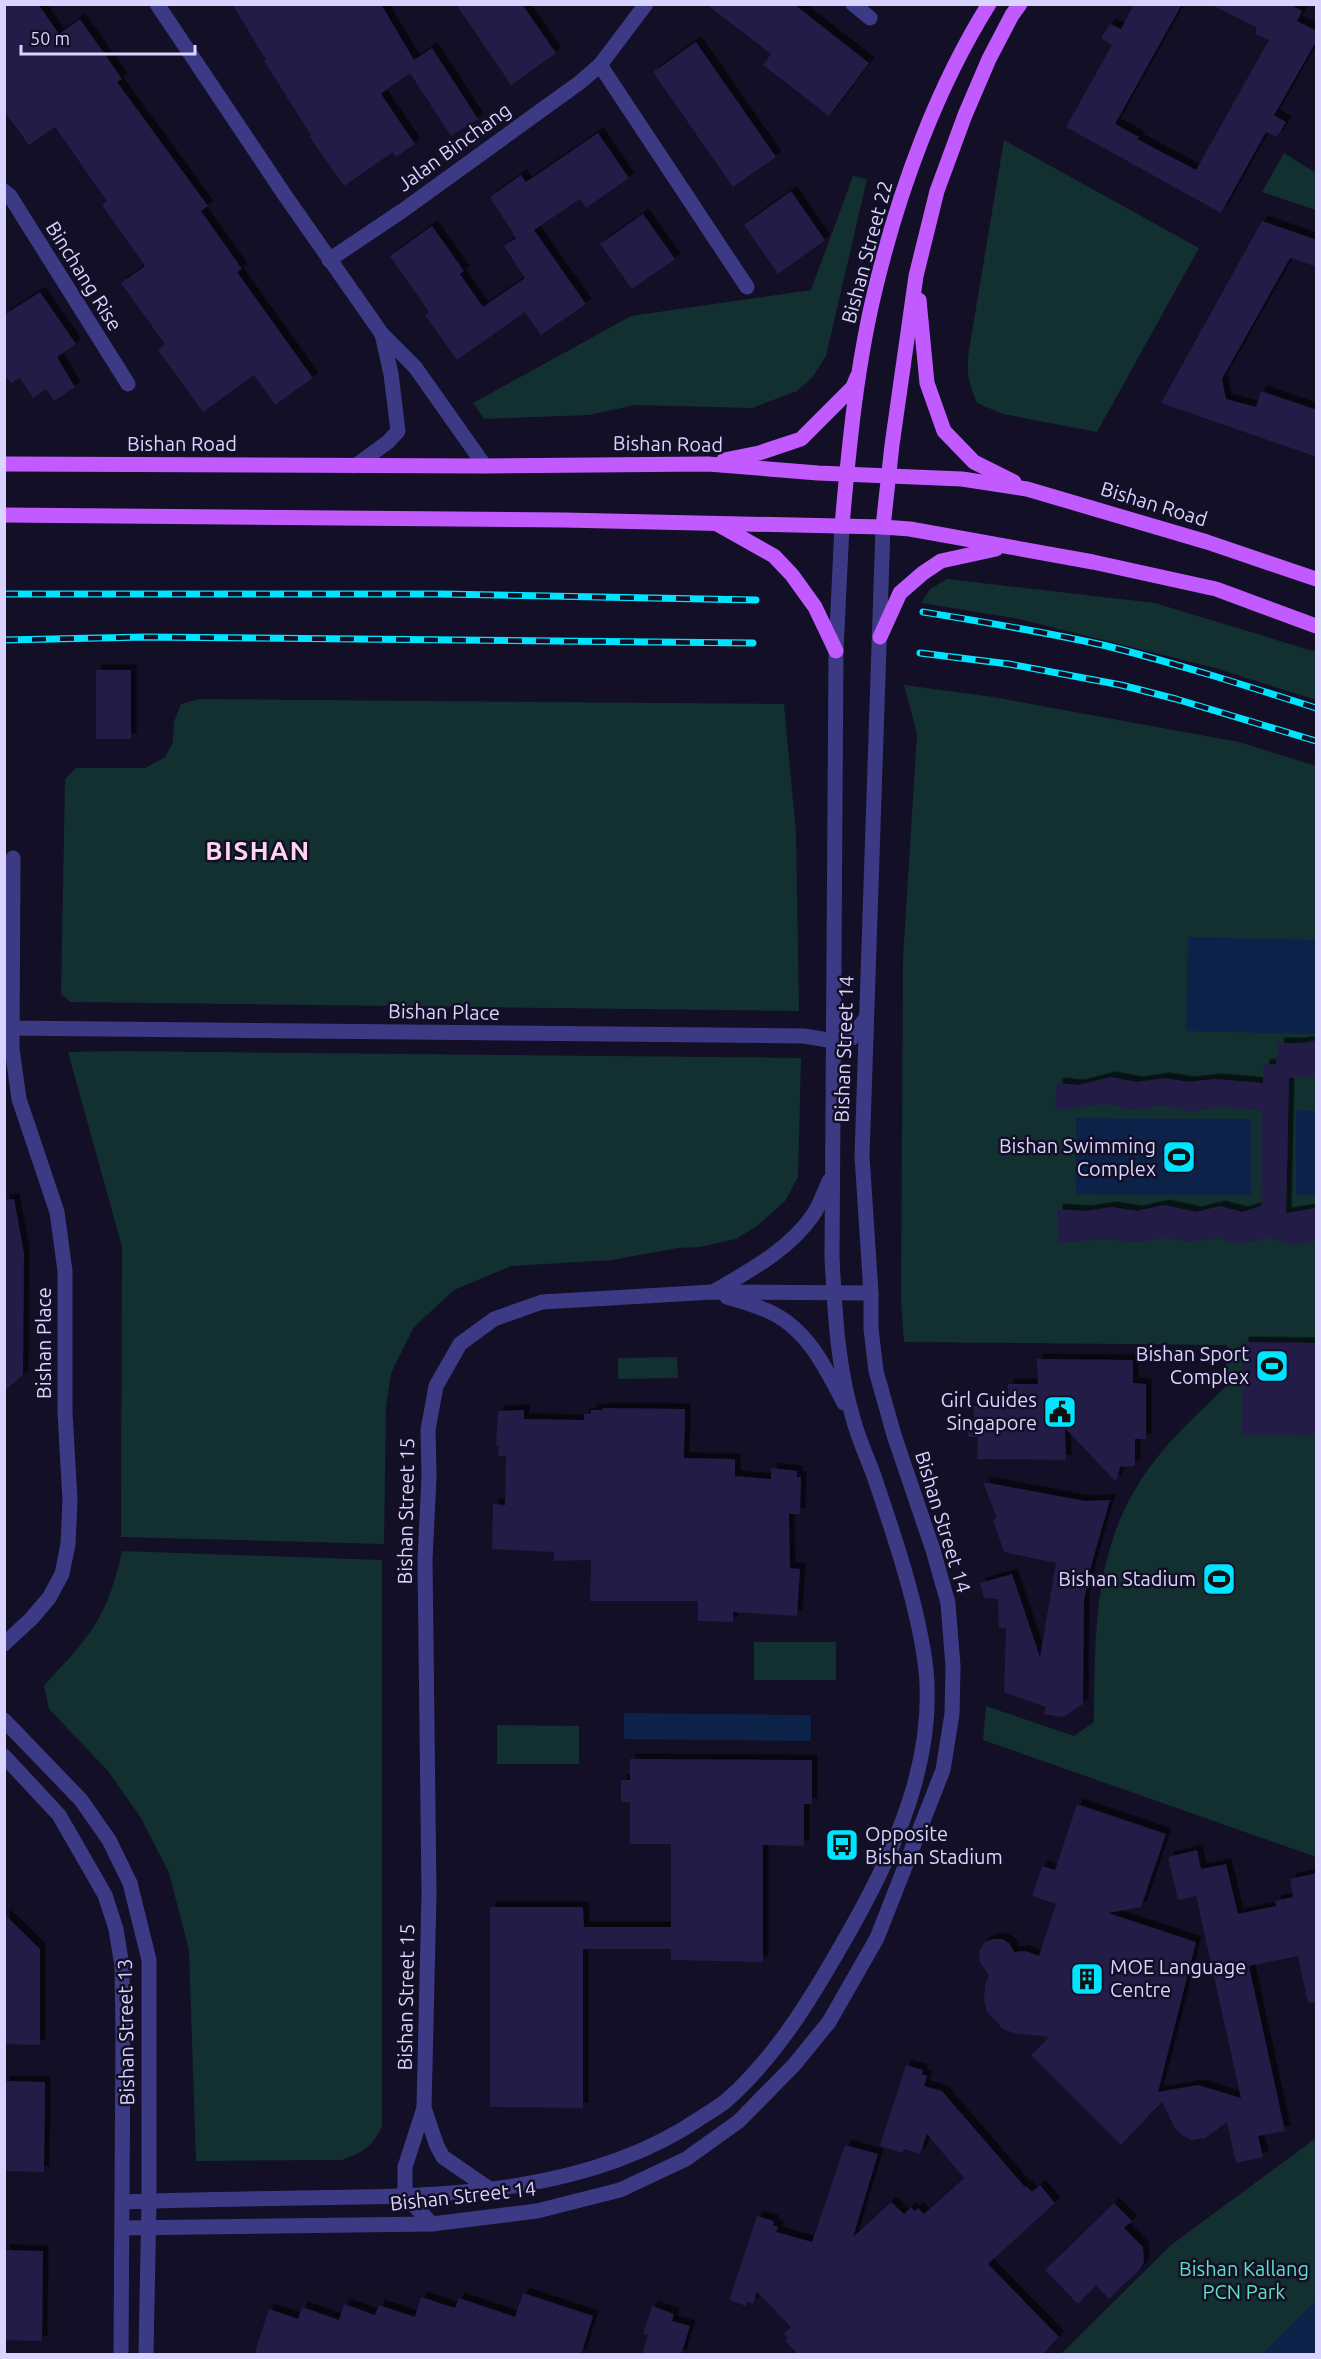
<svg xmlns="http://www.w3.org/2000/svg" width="1321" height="2359" viewBox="0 0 1321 2359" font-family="Ubuntu,sans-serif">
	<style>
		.green { fill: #12302f }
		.water { fill: #0c2248 }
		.building { fill: #241b47; filter: url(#shadow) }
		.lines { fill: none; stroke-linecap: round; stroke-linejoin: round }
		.minor { stroke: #3d3a85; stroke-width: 15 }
		.major { stroke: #c25bff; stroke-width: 15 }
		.rail-casing { stroke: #00e5ff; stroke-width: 7 }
		.rail { stroke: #130f26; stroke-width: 4.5; stroke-dasharray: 14; stroke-linecap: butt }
		.labels { text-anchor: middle; stroke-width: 5; stroke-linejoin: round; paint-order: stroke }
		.street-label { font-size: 20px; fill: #d9d4ff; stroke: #130f26 }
		.poi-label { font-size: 20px; fill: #d9d4ff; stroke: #130f26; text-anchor: end }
		.park-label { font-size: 20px; fill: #5fe0c0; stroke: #130f26 }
		.district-label { font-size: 26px; font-weight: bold; letter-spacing: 1.5px; fill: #ffd6f0; stroke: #130f26 }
	</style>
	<defs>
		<filter id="shadow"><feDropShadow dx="5.5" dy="-5.5" stdDeviation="0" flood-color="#0009"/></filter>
	</defs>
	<rect width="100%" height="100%" fill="#130f26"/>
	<g class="green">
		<path d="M1004,140L1199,248L1097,432L1003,414L977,403C968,382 966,372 969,350Z"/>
		<polygon points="1284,153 1316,173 1316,210 1262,192"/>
		<polygon points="853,176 867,179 826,356 812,378 797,391 752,408 635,405 589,415 484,419 473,403 631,316 811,290"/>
		<polygon points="947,579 1155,603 1316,652 1316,700 1215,668 1019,619 921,603 930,589"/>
		<path d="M904,685L993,697L1239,742L1316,766V1857L983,1740L986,1706L1074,1736L1094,1722C1095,1626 1093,1538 1156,1459C1177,1432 1202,1410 1226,1386L1227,1345L904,1342L901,1301L903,958L917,734Z"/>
		<polygon points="199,699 784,704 796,833 799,1011 70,1002 61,994 65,779 76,768 145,768 165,757 173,742 174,722 181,704"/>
		<polygon points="120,1051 801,1058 798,1177 785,1201 757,1226 736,1239 700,1247 678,1248 612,1260 511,1266 454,1290 414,1327 391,1373 386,1407 384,1544 121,1537 122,1247 68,1052"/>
		<polygon points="677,1357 678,1378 618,1379 618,1358"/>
		<path d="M122,1551L382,1560V2126C373,2147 363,2152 342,2160L196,2161L189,1950L169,1873L141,1818L108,1771L49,1709L44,1686C56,1671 70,1659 81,1644C105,1615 114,1587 122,1551Z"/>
		<rect x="754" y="1642" width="82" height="38"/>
		<polygon points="497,1725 579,1726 579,1764 497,1764"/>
		<polygon points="1316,2138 1316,2312 1279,2354 1061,2354 1171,2245"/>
	</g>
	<g class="water">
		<polygon points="1188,937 1316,940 1316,1034 1186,1031"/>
		<polygon points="1296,1110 1316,1111 1316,1195 1296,1195"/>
		<polygon points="1076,1118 1251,1119 1251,1195 1076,1194"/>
		<polygon points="624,1713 811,1715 811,1741 624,1739"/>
		<polygon points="1316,2300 1316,2354 1262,2354"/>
	</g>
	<g class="building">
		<polygon points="4,4 38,4 59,34 80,19 122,79 117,82 208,206 201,211 242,269 237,272 313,378 275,405 254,375 203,412 158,350 165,344 121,283 145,266 102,205 107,201 55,127 29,145 4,111"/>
		<polygon points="232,4 381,4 414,60 432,48 478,119 451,136 410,73 381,94 415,144 396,157 393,152 344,186 309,136 311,135 264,61 266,60"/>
		<polygon points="456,4 522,4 556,53 511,85"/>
		<polygon points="706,4 794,4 869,63 829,116 763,65 771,54"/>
		<polygon points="1134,4 1182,4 1115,124 1139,137 1137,139 1196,170 1269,40 1256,34 1256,27 1210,4 1289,4 1302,11 1297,21 1317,31 1317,40 1274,115 1286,122 1277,137 1266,132 1221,213 1066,127 1112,45 1101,38 1110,24 1121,29"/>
		<polygon points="696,42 776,157 733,187 653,72"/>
		<polygon points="598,133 629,178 586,208 580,199 534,230 586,304 541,335 525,312 457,360 425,315 429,312 390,256 432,226 464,271 460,274 483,307 525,278 504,246 516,238 490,197 521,175 526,182"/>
		<polygon points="791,191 825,240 778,274 744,225"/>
		<polygon points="643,214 675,259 632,289 600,244"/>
		<polygon points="1262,221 1317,240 1317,267 1290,258 1222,379 1226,399 1256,407 1261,391 1317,410 1317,457 1161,403"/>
		<polygon points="40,292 76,344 57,357 75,387 54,401 46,389 33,398 20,378 11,383 4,374 4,315"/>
		<rect x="96" y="670" width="35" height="69"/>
		<polygon points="1317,1040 1317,1076 1289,1078 1286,1213 1317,1208 1317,1241 1295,1245 1269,1238 1237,1244 1217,1238 1188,1242 1165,1238 1134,1242 1104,1239 1057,1243 1057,1209 1086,1211 1111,1207 1137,1211 1164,1205 1196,1212 1220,1206 1242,1212 1261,1206 1262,1111 1220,1106 1193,1112 1162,1105 1136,1110 1106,1104 1055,1111 1057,1083 1079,1085 1110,1077 1137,1082 1164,1078 1189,1082 1214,1079 1263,1083 1264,1065 1276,1064 1279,1043 1301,1043"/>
		<polygon points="14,1199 24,1253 23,1375 4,1391 4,1200"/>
		<polygon points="1243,1342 1317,1343 1317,1436 1242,1435"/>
		<polygon points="1037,1359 1133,1360 1133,1383 1146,1384 1146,1439 1135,1439 1135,1466 1120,1467 1116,1482 1065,1428 1066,1460 977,1459 978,1437 968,1437 967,1420 974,1418 973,1406 1008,1405 1008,1384 1038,1384"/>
		<polygon points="602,1408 685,1409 684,1458 735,1459 735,1476 771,1479 771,1468 797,1471 797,1477 801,1477 800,1514 789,1514 790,1568 800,1569 797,1616 733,1612 733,1622 698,1621 698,1601 590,1601 591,1560 554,1561 554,1552 492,1549 493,1504 505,1505 506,1456 498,1456 499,1446 496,1446 498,1411 524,1410 524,1419 584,1420 584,1414 591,1414 591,1410 602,1410"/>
		<polygon points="983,1482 1085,1501 1110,1500 1091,1566 1084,1601 1083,1704 1063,1717 1043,1714 1046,1707 1004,1692 1006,1628 999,1628 998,1599 984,1598 980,1583 1012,1574 1040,1657 1056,1563 1004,1552 993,1520 997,1518"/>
		<polygon points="630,1759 812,1760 812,1804 804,1804 804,1846 763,1845 763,1962 671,1960 671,1949 583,1949 583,2108 490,2107 490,1907 583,1907 584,1927 671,1927 671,1844 630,1844 630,1802 621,1802 621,1780 630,1780"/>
		<polygon points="1077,1804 1166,1834 1141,1907 1108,1913 1196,1942 1158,2092 1198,2085 1241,2098 1196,1896 1178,1900 1168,1857 1197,1850 1201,1869 1226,1864 1238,1914 1276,1906 1275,1901 1293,1897 1290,1879 1317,1873 1317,2002 1308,2003 1298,1956 1249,1966 1285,2131 1258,2136 1263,2157 1236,2163 1227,2122 1205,2138 1192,2140 1182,2135 1174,2127 1162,2102 1121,2145 1031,2055 1049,2037 1014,2033 1003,2029 987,2012 984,1999 985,1985 989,1976 980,1962 979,1952 984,1943 993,1939 1002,1939 1009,1943 1014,1952 1025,1951 1039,1956 1056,1904 1032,1896 1042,1866 1055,1870"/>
		<polygon points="4,1914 40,1949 40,2045 4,2044"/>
		<polygon points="906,2065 923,2070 922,2074 927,2076 924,2086 942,2091 1025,2187 1026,2186 1032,2192 1040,2185 1055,2203 988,2264 1059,2337 1042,2355 799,2355 785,2341 788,2338 784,2334 791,2327 757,2292 753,2304 747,2302 746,2306 729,2300 757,2216 774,2221 773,2225 778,2227 776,2232 812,2242 845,2145 878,2154 853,2237 891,2202 904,2214 911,2207 915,2211 918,2208 924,2214 964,2178 927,2134 920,2154 904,2149 902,2153 880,2146"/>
		<polygon points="4,2081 45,2082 44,2172 4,2171"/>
		<polygon points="1114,2203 1132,2221 1124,2228 1143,2247 1144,2262 1140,2269 1109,2299 1096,2286 1078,2304 1045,2270"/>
		<polygon points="4,2250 43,2251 42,2341 4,2340"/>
		<polygon points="523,2293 593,2316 581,2355 254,2355 269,2309 298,2319 302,2307 339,2320 344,2304 375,2315 379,2305 415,2317 421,2297 455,2308 459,2298 515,2317"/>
		<polygon points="652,2306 674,2314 672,2321 690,2326 681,2355 642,2355 648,2335 643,2334"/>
	</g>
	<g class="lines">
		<g class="minor">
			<polyline points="157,4 284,194 382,334 415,367 485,466"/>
			<polyline points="853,4 870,18"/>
			<polyline points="600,65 747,287"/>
			<polyline points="4,191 10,196 128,384"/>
			<polyline points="329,260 402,211 579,83 600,65 646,4"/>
			<polyline points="355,466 388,442 398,431 391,374 382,334"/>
			<polyline points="4,1028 804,1036 834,1041 852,1038 865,1019"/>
			<path d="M713,1292C749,1271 789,1250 813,1215C820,1205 824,1192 829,1181"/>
			<path d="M727,1297C741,1301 755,1305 768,1311C807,1328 825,1367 844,1403"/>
			<polyline points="4,1644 31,1619 49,1598 62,1574 68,1544 70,1500 65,1413 65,1271 57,1212 19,1099 12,1049 13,858"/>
			<polyline points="4,1720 81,1800 109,1840 130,1883 149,1960 149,2201 146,2354"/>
			<polyline points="4,1756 59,1815 105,1895 116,1929 122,1966 123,2034 121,2354"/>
			<polyline points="424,2108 437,2146 443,2157 491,2190"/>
			<path d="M122,2202C181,2200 241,2199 300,2198C436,2196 585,2197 702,2117C710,2112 720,2106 727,2100C781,2052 818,1987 853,1925C896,1848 935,1760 926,1670C919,1608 894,1535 874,1476C867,1457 858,1438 853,1418C837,1365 835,1312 832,1258L836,651L842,526"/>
			<polyline points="432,2224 405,2196 405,2167 424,2108 429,1894 425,1560 429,1477 428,1430 436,1386 460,1344 494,1319 542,1302 713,1292 871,1293"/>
			<polyline points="122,2228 432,2224 537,2211 620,2190 686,2159 739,2121 794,2065 829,2022 877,1938 943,1770 952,1714 953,1666 948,1603 933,1550 894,1435 876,1371 871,1329 871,1293 862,1156 883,527"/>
		</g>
		<g class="major">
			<polyline points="919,300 927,383 944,431 974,462 1014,482"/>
			<polyline points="724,460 759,453 801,439 853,387 857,377"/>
			<polyline points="4,464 485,466 708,464 818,473 962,479 1027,489 1207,542 1316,579"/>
			<polyline points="4,515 564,520 883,527 910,529 1093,562 1216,589 1316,626"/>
			<polyline points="717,524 774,556 792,575 815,607 836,651"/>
			<path d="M842,526C849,445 857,361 877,282C900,188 937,87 989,4"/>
			<polyline points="883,527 892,445 916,276 937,191 965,115 989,59 1012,15 1020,4"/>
			<polyline points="880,637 900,593 923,573 941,561 996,549"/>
		</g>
		<defs>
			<g id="rail">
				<polyline points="4,594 441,594 756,600"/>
				<path d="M923,612C984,622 1046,632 1107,646C1178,664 1247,686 1316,708"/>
				<polyline points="4,640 146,637 753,643"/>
				<polyline points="920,653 1009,664 1121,685 1176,699 1316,741"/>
			</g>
		</defs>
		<use href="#rail" class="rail-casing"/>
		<use href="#rail" class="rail"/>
	</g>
	<defs>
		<symbol id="stadium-square" viewBox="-11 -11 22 22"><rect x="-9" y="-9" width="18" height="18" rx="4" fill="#00e5ff" stroke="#130f26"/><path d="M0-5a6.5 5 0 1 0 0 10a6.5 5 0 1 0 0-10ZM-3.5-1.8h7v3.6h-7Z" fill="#111"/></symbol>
		<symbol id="civic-square" viewBox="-11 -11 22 22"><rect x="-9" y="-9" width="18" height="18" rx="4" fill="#00e5ff" stroke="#130f26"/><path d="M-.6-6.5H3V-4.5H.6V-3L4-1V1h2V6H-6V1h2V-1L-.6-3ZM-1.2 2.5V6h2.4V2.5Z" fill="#111"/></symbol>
		<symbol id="bus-square" viewBox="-11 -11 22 22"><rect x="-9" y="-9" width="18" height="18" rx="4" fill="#00e5ff" stroke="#130f26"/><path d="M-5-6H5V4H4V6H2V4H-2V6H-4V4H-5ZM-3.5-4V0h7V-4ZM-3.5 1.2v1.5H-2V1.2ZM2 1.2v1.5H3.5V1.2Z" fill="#111"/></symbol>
		<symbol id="building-square" viewBox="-11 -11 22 22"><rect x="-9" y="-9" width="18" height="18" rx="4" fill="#00e5ff" stroke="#130f26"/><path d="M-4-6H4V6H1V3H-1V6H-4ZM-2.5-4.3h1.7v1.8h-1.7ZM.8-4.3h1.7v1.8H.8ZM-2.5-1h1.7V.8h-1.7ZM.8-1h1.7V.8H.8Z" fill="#111"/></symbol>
	</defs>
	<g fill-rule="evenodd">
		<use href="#stadium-square" x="1160" y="1138" width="38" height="38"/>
		<use href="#stadium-square" x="1253" y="1347" width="38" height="38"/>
		<use href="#civic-square" x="1041" y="1393" width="38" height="38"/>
		<use href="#stadium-square" x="1200" y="1560" width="38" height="38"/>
		<use href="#bus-square" x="823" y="1826" width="38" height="38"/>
		<use href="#building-square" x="1068" y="1960" width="38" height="38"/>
	</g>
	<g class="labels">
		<g class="street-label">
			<text transform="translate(454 147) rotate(-36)" y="7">Jalan Binchang</text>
			<text transform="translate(867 252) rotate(-75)" y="7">Bishan Street 22</text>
			<text transform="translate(84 276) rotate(58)" y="7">Binchang Rise</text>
			<text x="182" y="451">Bishan Road</text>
			<text transform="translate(668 444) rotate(1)" y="7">Bishan Road</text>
			<text transform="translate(1154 504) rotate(17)" y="7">Bishan Road</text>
			<text transform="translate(444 1012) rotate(1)" y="7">Bishan Place</text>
			<text transform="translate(844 1049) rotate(-88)" y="7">Bishan Street 14</text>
			<text transform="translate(44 1343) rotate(-90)" y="7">Bishan Place</text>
			<text transform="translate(406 1511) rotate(-89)" y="7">Bishan Street 15</text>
			<text transform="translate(943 1522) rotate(73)" y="7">Bishan Street 14</text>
			<text transform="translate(406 1997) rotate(-89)" y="7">Bishan Street 15</text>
			<text transform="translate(126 2032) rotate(-91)" y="7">Bishan Street 13</text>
			<text transform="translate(463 2196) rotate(-6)" y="7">Bishan Street 14</text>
		</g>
		<g class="poi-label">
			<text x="1156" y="1153">Bishan Swimming<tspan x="1156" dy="23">Complex</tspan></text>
			<text x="1249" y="1361">Bishan Sport<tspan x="1249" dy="23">Complex</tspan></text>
			<text x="1037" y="1407">Girl Guides<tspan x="1037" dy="23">Singapore</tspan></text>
			<text x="1196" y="1586">Bishan Stadium</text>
			<text x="865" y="1841" text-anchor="start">Opposite<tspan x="865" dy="23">Bishan Stadium</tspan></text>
			<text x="1110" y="1974" text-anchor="start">MOE Language<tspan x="1110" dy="23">Centre</tspan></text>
		</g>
		<g class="park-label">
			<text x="1244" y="2276">Bishan Kallang<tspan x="1244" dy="23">PCN Park</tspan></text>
		</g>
		<g class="district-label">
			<text x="258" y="860">BISHAN</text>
		</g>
	</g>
	<rect width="1321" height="2359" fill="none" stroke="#d9d4ff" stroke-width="12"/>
	<path d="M21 45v9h174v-9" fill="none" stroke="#d9d4ff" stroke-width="3"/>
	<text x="30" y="45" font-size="18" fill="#d9d4ff" stroke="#130f26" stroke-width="4.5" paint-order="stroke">50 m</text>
</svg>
